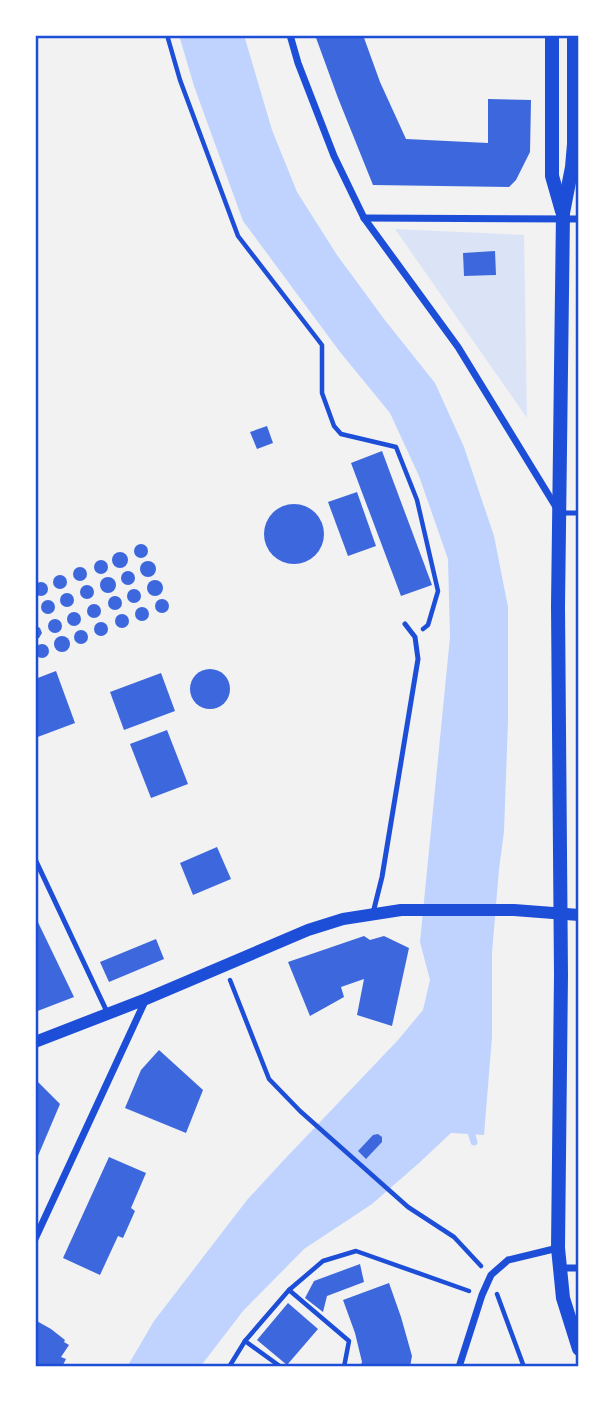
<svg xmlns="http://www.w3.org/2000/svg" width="614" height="1402" viewBox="0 0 614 1402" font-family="Barlow,sans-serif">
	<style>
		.green { fill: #dbe4f7 }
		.water { fill: #bfd3fe }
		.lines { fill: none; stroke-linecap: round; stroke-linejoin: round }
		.stream { stroke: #bfd3fe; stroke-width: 7 }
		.building { fill: #3d67dc }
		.path { stroke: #1d4ed8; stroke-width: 4.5 }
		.service { stroke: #1d4ed8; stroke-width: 5 }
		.minor { stroke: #1d4ed8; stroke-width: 7 }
		.tertiary { stroke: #1d4ed8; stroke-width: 12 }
		.secondary { stroke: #1d4ed8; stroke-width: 14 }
		.neatline { fill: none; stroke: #1d4ed8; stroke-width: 2.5 }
	</style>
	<rect width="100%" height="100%" fill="#f2f2f2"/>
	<polygon class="green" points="395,229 524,235 527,418"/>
	<polygon class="water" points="179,35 244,35 272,130 297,192 337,255 384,319 435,383 464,447 494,536 508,607 508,721 504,832 499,869 492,953 492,1037 484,1135 451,1133 419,1163 372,1204 304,1249 243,1311 200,1367 127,1367 154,1321 247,1200 282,1162 398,1040 423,1010 430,980 420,942 450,637 448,559 419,476 390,413 340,352 243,221 194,86"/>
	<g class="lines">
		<polyline class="stream" points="469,1126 474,1142"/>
	</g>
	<g class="building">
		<polygon points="315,35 363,35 380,82 406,139 488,143 488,99 531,100 530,152 516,180 509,187 373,185 338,98"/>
		<polygon points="495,251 496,275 464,276 463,253"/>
		<polygon points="267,426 273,443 257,449 250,432"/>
		<polygon points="382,451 432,585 401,596 351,463"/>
		<polygon points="357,492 376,546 348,556 328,502"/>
		<circle cx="294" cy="534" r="30"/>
		<circle cx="141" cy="551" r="7"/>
		<circle cx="120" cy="560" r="8"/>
		<circle cx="101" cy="567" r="7"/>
		<circle cx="148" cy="569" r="8"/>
		<circle cx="80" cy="574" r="7"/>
		<circle cx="128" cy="578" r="7"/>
		<circle cx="60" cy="582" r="7"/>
		<circle cx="108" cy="585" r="8"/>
		<circle cx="155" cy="588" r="8"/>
		<circle cx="41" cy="589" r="7"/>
		<circle cx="87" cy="592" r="7"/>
		<circle cx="134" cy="596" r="7"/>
		<circle cx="67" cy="600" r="7"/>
		<circle cx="115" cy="603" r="7"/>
		<circle cx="162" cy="606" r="7"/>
		<circle cx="48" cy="607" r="7"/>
		<circle cx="94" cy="611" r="7"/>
		<circle cx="142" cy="614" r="7"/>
		<circle cx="74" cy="619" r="7"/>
		<circle cx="122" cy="621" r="7"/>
		<circle cx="55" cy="626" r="7"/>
		<circle cx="101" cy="629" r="7"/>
		<polygon points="35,625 40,628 42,633 39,638 35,640"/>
		<circle cx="81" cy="637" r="7"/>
		<circle cx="62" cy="644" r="8"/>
		<circle cx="42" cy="651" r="7"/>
		<circle cx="210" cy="689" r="20"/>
		<polygon points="56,671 75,723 35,738 35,679"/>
		<polygon points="161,673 175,711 124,730 110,692"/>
		<polygon points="167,730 188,784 151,798 130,744"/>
		<polygon points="217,847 231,879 193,895 180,863"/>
		<polygon points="35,916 74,997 35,1012"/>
		<polygon points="364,936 370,940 384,936 409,948 392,1026 357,1015 364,979 341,987 344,997 310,1016 288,962"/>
		<polygon points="156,939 164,959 109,982 100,962"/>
		<polygon points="159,1050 203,1090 186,1133 125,1108 141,1070"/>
		<polygon points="37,1081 60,1104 35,1163 35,1082"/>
		<polygon points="378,1134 382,1137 382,1142 366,1159 358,1151 373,1135"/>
		<polygon points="109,1157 146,1173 131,1208 135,1211 123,1238 118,1236 100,1275 63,1258"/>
		<polygon points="360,1264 364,1282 327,1296 323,1312 305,1298 314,1281"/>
		<polygon points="389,1283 401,1317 412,1356 410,1367 360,1367 362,1362 355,1333 343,1300"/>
		<polygon points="288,1303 318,1329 287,1365 257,1340"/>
		<polygon points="35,1320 51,1329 65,1340 64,1342 69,1345 61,1357 66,1359 62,1367 35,1367"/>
	</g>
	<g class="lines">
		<g class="path">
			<polyline points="167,35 180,80 238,236 322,345 322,393 334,426 341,434 396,447 417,500 438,591 428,625 423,629"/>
			<polyline points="230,980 269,1079 300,1111 408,1207 454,1237 481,1266"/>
			<polyline points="289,1290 349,1341 344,1367"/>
			<polyline points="497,1294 524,1367"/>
			<polyline points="245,1341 281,1367"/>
			<polyline points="229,1367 245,1341 289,1290 323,1261 356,1251 469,1291"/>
		</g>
		<g class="service">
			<polyline points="561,513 579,513"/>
			<polyline points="35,859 108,1014"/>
			<polyline points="373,913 382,877 418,659 415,637 405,624"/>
		</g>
		<g class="minor">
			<polyline points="290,35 298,63 334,156 364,218 458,347 556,507"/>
			<polyline points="364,218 579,219"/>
			<polyline points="35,1239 146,999"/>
			<polyline points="559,1268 579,1268"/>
			<polyline points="459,1367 482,1295 491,1275 508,1260 558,1248"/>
		</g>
		<polyline class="tertiary" points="35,1042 146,999 308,930 343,919 401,910 514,910 579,915"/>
		<g class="secondary">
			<polyline points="552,35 552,176 562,211"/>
			<polyline points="574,35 574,144 572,167 563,213 558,606 561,975 558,1248 563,1298 579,1349"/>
		</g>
	</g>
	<rect width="614" height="1402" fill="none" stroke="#ffffff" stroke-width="74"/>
	<rect x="37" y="37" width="540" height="1328" class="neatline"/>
</svg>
